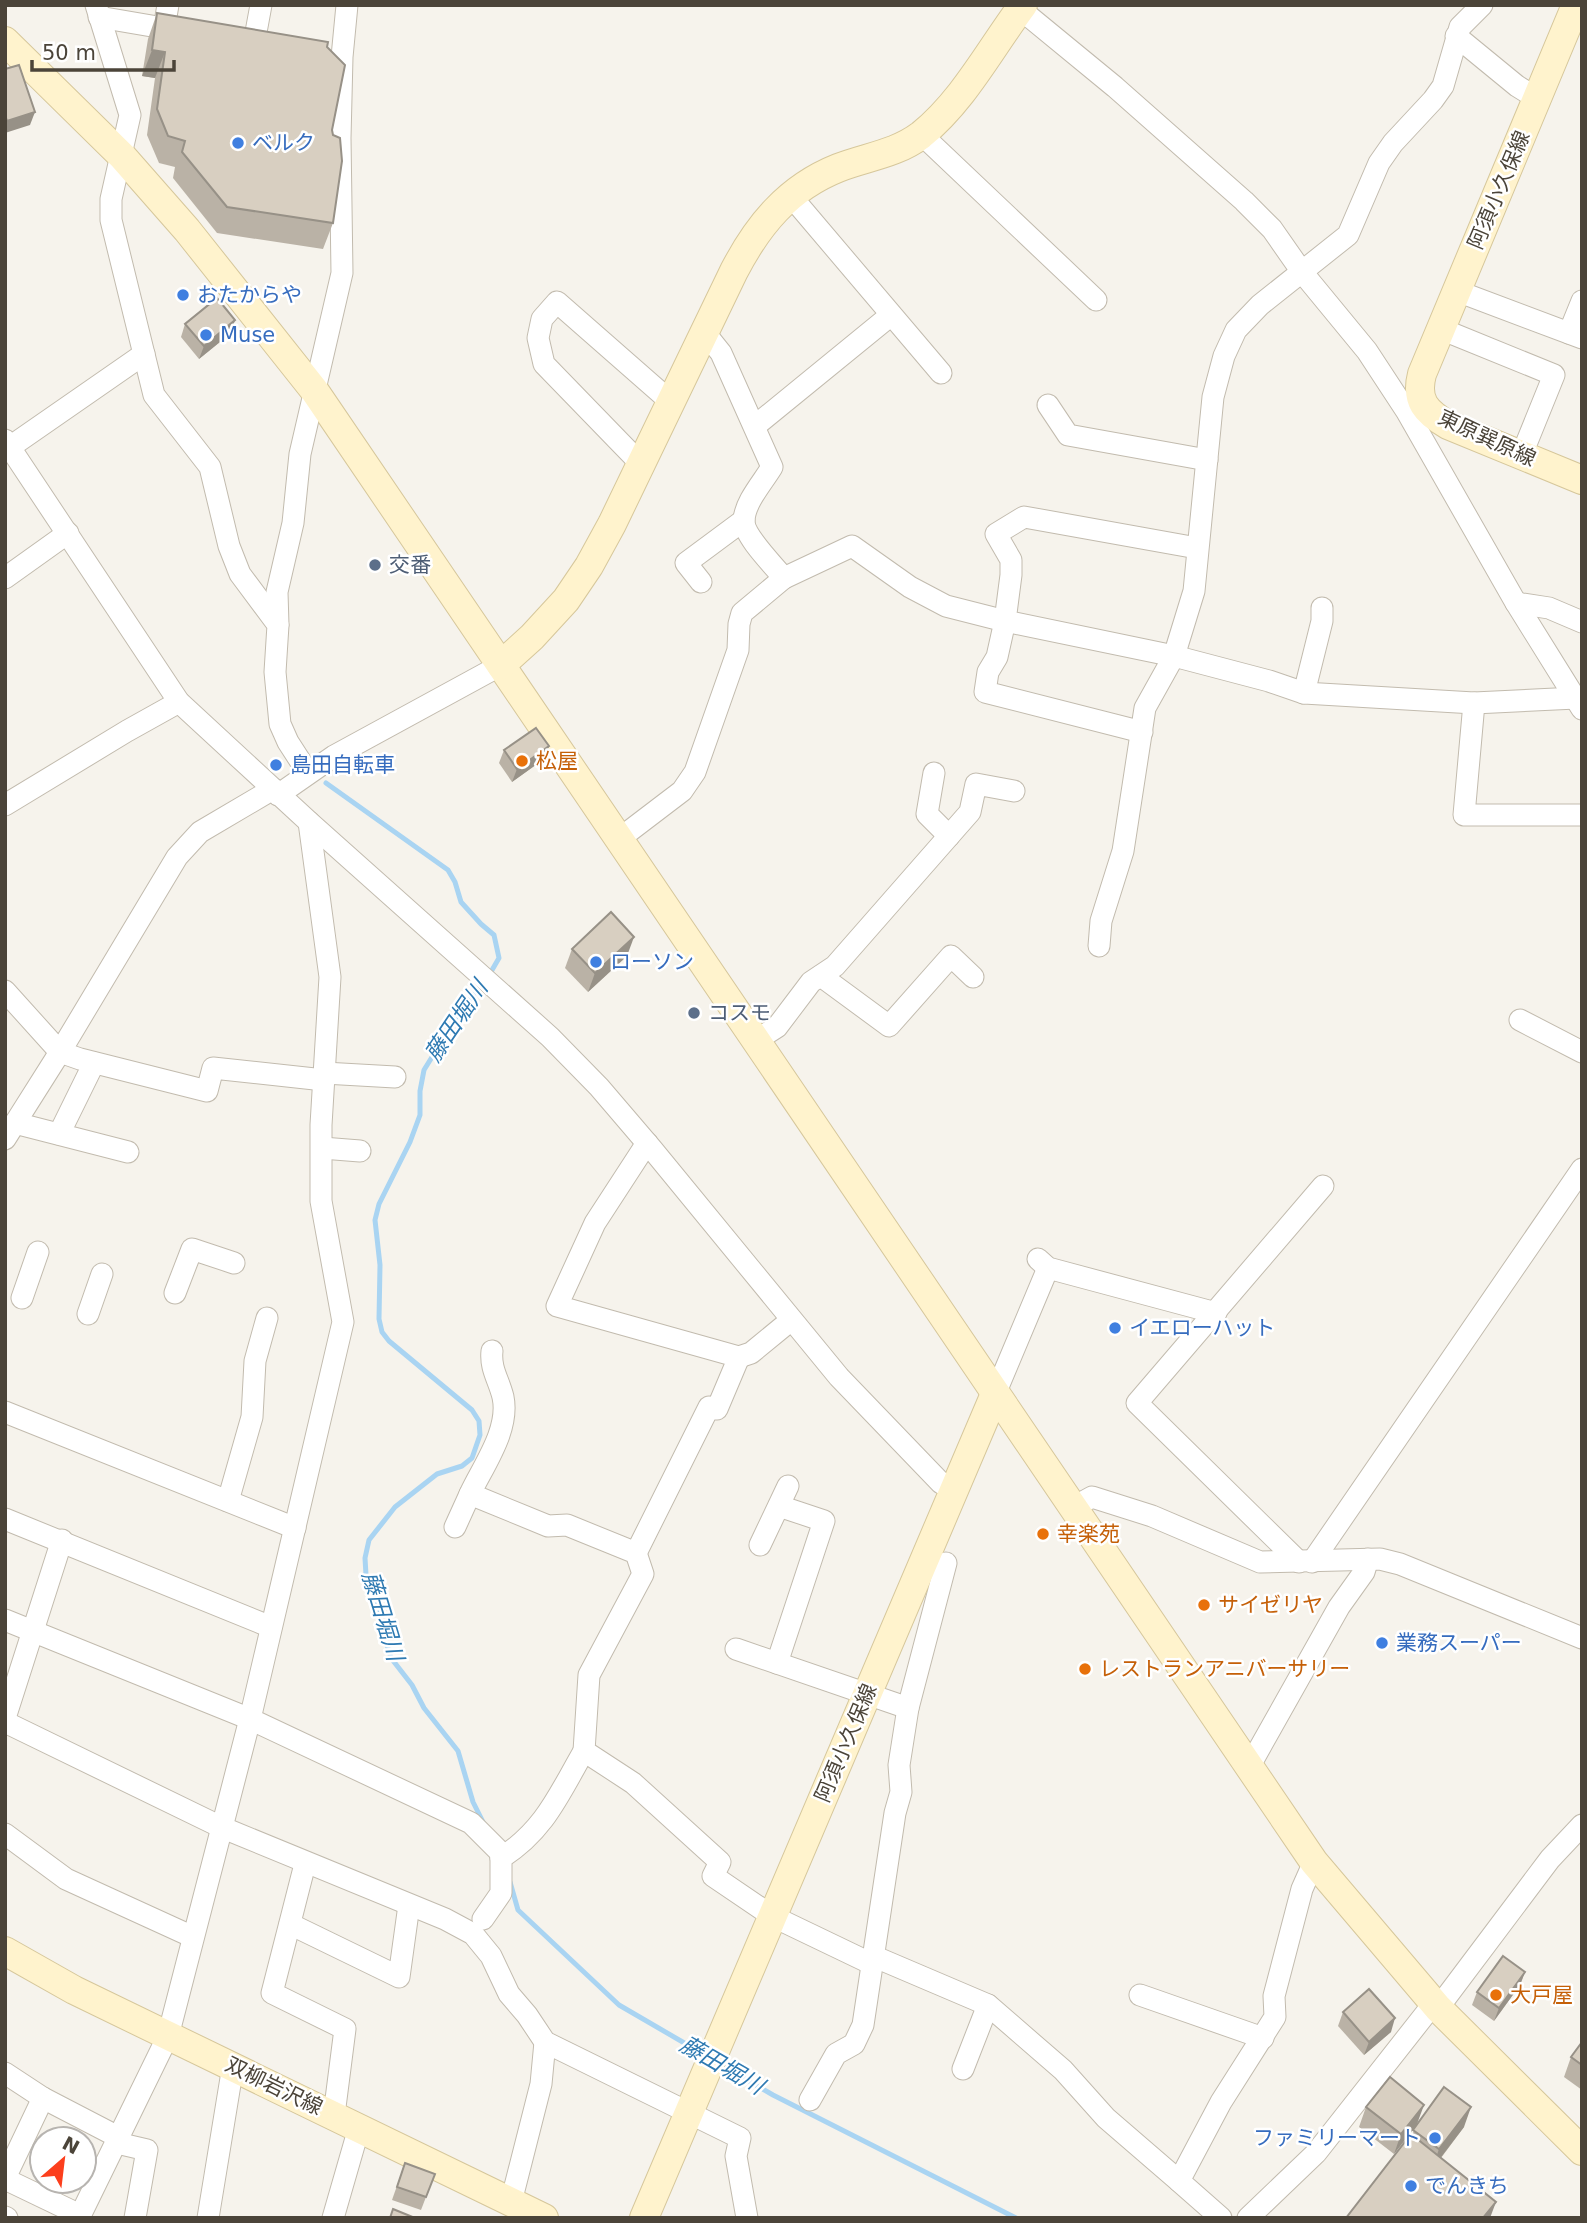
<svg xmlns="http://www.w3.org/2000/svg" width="1587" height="2223" viewBox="0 0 1587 2223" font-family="'DejaVu Sans','Noto Sans JP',sans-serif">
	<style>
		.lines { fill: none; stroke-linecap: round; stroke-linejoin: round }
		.stream { stroke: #a9d4f2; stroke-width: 5 }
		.street-casing { stroke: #c2bbae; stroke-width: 23 }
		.secondary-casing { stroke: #d6c79b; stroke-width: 30 }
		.street { stroke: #fff; stroke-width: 21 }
		.secondary { stroke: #fff3cd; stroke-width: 28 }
		.wall { fill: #bab2a6 }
		.shaded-wall { fill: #979187 }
		.building { fill: #d8cfc1; stroke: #979187; stroke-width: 2 }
		.shop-dot { fill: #3f7fe0; stroke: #fff; stroke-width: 2.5 }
		.service-dot { fill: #5c6f8a; stroke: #fff; stroke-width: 2.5 }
		.food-dot { fill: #e8710a; stroke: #fff; stroke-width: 2.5 }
		.labels { text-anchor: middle; stroke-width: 5; stroke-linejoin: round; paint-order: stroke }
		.shop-label { font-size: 21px; fill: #366cbe; stroke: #fff; text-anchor: start }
		.street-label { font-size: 21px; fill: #4b4439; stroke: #fff }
		.service-label { font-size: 21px; fill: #4e5e75; stroke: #fff; text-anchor: start }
		.food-label { font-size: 21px; fill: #c56008; stroke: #fff; text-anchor: start }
		.water-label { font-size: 23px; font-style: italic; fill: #2e7ab2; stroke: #fff }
	</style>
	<rect width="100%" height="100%" fill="#f6f3ec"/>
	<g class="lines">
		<g class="stream">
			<polyline points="326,783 448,870 455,882 461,902 481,924 494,935 499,958 488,977"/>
			<polyline points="482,984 458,1015 424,1070 420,1091 420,1115 410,1142 379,1204 375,1220 380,1265 379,1319 382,1332 389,1341 472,1410 479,1421 480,1435 472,1458 462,1466 437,1474 395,1507 369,1540 365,1558 366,1575 391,1658 412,1685 424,1708 458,1751 473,1802 483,1822"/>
			<polyline points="510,1882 518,1910 619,2005 705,2055"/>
			<polyline points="719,2064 773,2095 1016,2218"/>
		</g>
		<defs>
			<g id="street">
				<polyline points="96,5 130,115 111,199 111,220 154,395 210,467 229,546 240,574 278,625 275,672 280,724 288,742 308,773"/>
				<polyline points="1020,9 1115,87 1244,201 1272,229 1302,272 1367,351 1407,412 1516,603 1582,709"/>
				<polyline points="99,17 181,31"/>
				<polyline points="164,28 168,5"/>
				<polyline points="1456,36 1517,86 1538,99"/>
				<polyline points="254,43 261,5"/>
				<polyline points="921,134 1096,300"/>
				<polyline points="790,195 941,373"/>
				<polyline points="1457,291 1582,338"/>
				<polyline points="1441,329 1554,375 1522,454"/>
				<polyline points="1569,333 1582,301"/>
				<polyline points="1048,405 1068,435 1207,460"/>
				<polyline points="755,426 891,315"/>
				<polyline points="5,440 179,702 309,822 550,1037 599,1087 652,1149 839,1377 941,1483"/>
				<polyline points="10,447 144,354"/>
				<polyline points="641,464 544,364 538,338 542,319 557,302 671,402"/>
				<polyline points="5,578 68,533"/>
				<polyline points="784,578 852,546 910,587 946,606 1005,621 1174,656 1269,681 1304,693 1474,703 1576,698"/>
				<polyline points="701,582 686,563 744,520"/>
				<polyline points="1516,603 1549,608 1582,622"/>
				<polyline points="278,625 277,592 293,523 300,454 342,273 340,138 342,57 347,5"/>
				<polyline points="1304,693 1322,621 1322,608"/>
				<polyline points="1474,703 1464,815 1582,815"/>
				<polyline points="1142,732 985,692 988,672 997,657 1005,621 1011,575 1011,560 996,534 1024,517 1197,548"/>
				<polyline points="934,773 927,814 949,836"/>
				<polyline points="278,795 334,756 501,665"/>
				<polyline points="5,805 127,731 179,702"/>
				<path d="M619,839L682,791L695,772L738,650L739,624L742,613L784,578C774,566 743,535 744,520C745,502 763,482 772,467L721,353L705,333"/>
				<polyline points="1099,946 1101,921 1123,851 1145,708 1174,656 1194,591 1213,397 1224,356 1236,330 1260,305 1348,235 1379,163 1393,143 1433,100 1443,86 1460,27 1482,5"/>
				<polyline points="821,976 889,1026 951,956 973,977"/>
				<polyline points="5,991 60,1052 80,1059 207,1091 213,1068 324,1080"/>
				<polyline points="1520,1020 1582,1052"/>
				<polyline points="755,1041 777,1027 811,982 835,966 970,812 976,784 1014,791"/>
				<polyline points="324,1073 395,1077"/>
				<polyline points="15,1123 128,1152"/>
				<polyline points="59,1134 94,1063"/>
				<polyline points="5,1139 60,1052 177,857 200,832 273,789"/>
				<polyline points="647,1143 595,1223 557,1306 739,1357 751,1353 790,1321"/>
				<polyline points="322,1148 360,1151"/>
				<polyline points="1038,1259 1048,1268 1216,1313"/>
				<polyline points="175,1293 192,1249 234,1263"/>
				<polyline points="22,1298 38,1252"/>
				<polyline points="88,1314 102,1274"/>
				<path d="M492,1351C490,1369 499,1380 503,1397C510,1430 483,1466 470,1494L548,1526L567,1525L636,1553L643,1574L589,1675L584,1751L633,1783L720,1862L713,1876L772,1916L872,1964"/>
				<polyline points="995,1394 1048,1268"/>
				<polyline points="5,1412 295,1528"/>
				<polyline points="228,1501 252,1417 255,1361 267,1318"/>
				<polyline points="1072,1508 1092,1497 1152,1516 1260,1562 1380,1559 1400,1564 1582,1638"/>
				<polyline points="5,1519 271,1627"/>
				<polyline points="455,1527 470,1494"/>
				<polyline points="760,1545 788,1486"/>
				<polyline points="636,1553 709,1407 717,1409 739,1357"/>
				<polyline points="1299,1562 1137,1403 1323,1186"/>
				<polyline points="1312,1562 1582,1169"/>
				<polyline points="5,1620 250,1719 471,1823 500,1852 501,1858"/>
				<polyline points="736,1649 908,1708"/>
				<polyline points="777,1663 824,1521 779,1506"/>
				<polyline points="5,1718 62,1540"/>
				<polyline points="5,1722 221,1827 445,1919 473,1934 491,1956 509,1994 527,2015 545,2042 740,2138 736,2156 747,2218"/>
				<polyline points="1249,1767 1339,1607 1364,1572 1368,1559"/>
				<polyline points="5,1834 66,1879 193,1937"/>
				<polyline points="305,1864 272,1993 345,2029 334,2115"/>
				<path d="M483,1919L501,1893V1858C545,1830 559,1794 584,1751"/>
				<polyline points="290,1924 399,1977 409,1905"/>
				<polyline points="873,1956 988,2005 1063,2070 1106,2118 1179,2181"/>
				<polyline points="1140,1995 1263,2038"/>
				<polyline points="1438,2008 1550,1859 1582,1825"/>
				<polyline points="963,2069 988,2005"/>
				<polyline points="5,2073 43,2098 120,2138"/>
				<polyline points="810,2100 836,2054 854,2044 863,2025 895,1813 901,1792 899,1765 908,1708 946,1563"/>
				<polyline points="117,2143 147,2150 135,2218"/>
				<polyline points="5,2178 43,2098"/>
				<polyline points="5,2179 80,2215"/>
				<polyline points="511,2202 541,2084 545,2042"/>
				<polyline points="5,2217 7,2218"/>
				<polyline points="79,2218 168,2036 250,1719 343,1322 321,1201 321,1125 330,977 309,822"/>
				<polyline points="208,2218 233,2066"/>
				<polyline points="333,2218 359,2128"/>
				<polyline points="1221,2218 1179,2181 1221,2102 1275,2017 1274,1996 1302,1889 1314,1862"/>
				<polyline points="1248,2218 1316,2153 1434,2003"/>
			</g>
			<g id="secondary">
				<path d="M1576,5L1422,374C1415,401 1426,412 1448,425L1582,480"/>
				<polyline points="5,41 122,156 187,230 314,390 1314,1862 1438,2008 1582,2151"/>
				<path d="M501,665L532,637L566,600L589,566L612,524L734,271C758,225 788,188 838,168C866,157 896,154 921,135C964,100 990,49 1023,5"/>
				<polyline points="5,1951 74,1990 544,2218"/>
				<polyline points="644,2218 995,1394"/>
			</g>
		</defs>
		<use href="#street" class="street-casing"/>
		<use href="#secondary" class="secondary-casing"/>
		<use href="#street" class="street"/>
		<use href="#secondary" class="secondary"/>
	</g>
	<g class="wall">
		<polygon points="157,13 327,47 332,130 333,223 323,249 217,233 173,178 175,167 159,163 147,135 155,78 142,76 148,39"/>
		<polygon points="185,324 231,333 199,359 181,337"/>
		<polygon points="549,746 544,759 512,782 499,763 504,750"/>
		<polygon points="572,949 627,956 588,992 565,968"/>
		<polygon points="1525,1972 1520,1985 1494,2021 1472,2005 1477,1992"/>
		<polygon points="1343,2012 1391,2032 1364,2055 1338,2026"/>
		<polygon points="1582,2042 1582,2090 1564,2077 1571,2057"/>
		<polygon points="1366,2107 1417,2124 1464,2127 1441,2158 1412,2135 1417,2125 1394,2154 1359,2127"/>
		<polygon points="405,2163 426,2197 421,2210 392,2200"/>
	</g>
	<g class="shaded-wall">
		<polygon points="152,50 165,52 155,78 142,76"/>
		<polygon points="35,112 30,125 5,133 5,125 7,121"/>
		<polygon points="235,320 231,333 199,359 204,346"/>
		<polygon points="549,746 544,759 512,782 517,769"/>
		<polygon points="634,937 627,956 588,992 595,973"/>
		<polygon points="1525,1972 1520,1985 1494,2021 1499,2008"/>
		<polygon points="1395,2018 1391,2032 1364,2055 1369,2042"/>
		<polygon points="1424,2105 1417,2124 1394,2154 1401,2134"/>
		<polygon points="1471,2107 1464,2127 1432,2169 1439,2149"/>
		<polygon points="1496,2202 1490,2218 1483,2218"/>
	</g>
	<g class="building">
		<polygon points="157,13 328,42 327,47 345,65 332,130 333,135 340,138 342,161 333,223 227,207 182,152 185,141 168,136 157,109 165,52 152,50"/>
		<polygon points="19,65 35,112 7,121 5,115 5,69"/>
		<polygon points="217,298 235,320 204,346 185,324"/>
		<polygon points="536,728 549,746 517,769 504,750"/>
		<polygon points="611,912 634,937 595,973 572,949"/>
		<polygon points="1503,1956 1525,1972 1499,2008 1477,1992"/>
		<polygon points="1369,1989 1395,2018 1369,2042 1343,2012"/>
		<polygon points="1582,2042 1582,2065 1571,2057"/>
		<polygon points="1390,2077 1424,2105 1401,2134 1366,2107"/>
		<polygon points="1444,2087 1471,2107 1439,2149 1413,2130"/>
		<polygon points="1411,2134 1496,2202 1483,2218 1346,2218"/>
		<polygon points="405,2163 435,2174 426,2197 397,2187"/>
		<polygon points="393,2209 415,2218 390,2218"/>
	</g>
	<g class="shop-dot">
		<circle cx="238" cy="143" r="7"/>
		<circle cx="183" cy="295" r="7"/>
		<circle cx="206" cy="335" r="7"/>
		<circle cx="276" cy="765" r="7"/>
		<circle cx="596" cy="962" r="7"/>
		<circle cx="1115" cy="1328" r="7"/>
		<circle cx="1382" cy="1643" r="7"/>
		<circle cx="1435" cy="2138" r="7"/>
		<circle cx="1411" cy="2186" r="7"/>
	</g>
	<g class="service-dot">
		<circle cx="375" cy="565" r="7"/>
		<circle cx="694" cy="1013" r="7"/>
	</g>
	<g class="food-dot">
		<circle cx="522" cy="761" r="7"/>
		<circle cx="1043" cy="1534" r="7"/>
		<circle cx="1204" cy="1605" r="7"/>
		<circle cx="1085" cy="1669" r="7"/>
		<circle cx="1496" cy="1995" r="7"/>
	</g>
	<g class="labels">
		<g class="shop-label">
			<text x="252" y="150">ベルク</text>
			<text x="197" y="302">おたからや</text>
			<text x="220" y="342">Muse</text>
			<text x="290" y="772">島田自転車</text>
			<text x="610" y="969">ローソン</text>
			<text x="1129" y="1335">イエローハット</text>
			<text x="1396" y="1650">業務スーパー</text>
			<text x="1421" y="2145" text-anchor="end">ファミリーマート</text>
			<text x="1425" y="2193">でんきち</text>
		</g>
		<g class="street-label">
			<text transform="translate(1499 190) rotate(-67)" y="7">阿須小久保線</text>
			<text transform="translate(1487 438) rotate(25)" y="7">東原巽原線</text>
			<text transform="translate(846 1743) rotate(-67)" y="7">阿須小久保線</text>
			<text transform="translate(274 2086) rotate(26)" y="7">双柳岩沢線</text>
		</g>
		<g class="service-label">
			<text x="389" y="572">交番</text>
			<text x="708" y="1020">コスモ</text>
		</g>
		<g class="food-label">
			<text x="536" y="768">松屋</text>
			<text x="1057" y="1541">幸楽苑</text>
			<text x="1218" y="1612">サイゼリヤ</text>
			<text x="1099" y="1676">レストランアニバーサリー</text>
			<text x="1510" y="2002">大戸屋</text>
		</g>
		<g class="water-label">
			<text transform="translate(456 1021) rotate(-56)" y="8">藤田堀川</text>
			<text transform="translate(383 1616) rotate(73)" y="8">藤田堀川</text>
			<text transform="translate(722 2065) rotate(30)" y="8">藤田堀川</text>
		</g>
	</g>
	<rect width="1587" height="2223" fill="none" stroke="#4b4439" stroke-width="14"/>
	<g transform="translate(63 2160) rotate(28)"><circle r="33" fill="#ffffff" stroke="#b7b4b0" stroke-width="2"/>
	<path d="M0-5L12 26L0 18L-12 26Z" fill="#fc3f1d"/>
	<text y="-10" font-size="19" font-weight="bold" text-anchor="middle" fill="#4b4439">N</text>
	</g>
	<path d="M32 60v10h142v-10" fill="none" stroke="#4b4439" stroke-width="3.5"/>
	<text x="42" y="60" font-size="21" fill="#4b4439" stroke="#ffffff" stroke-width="5" paint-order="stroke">50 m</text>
</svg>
